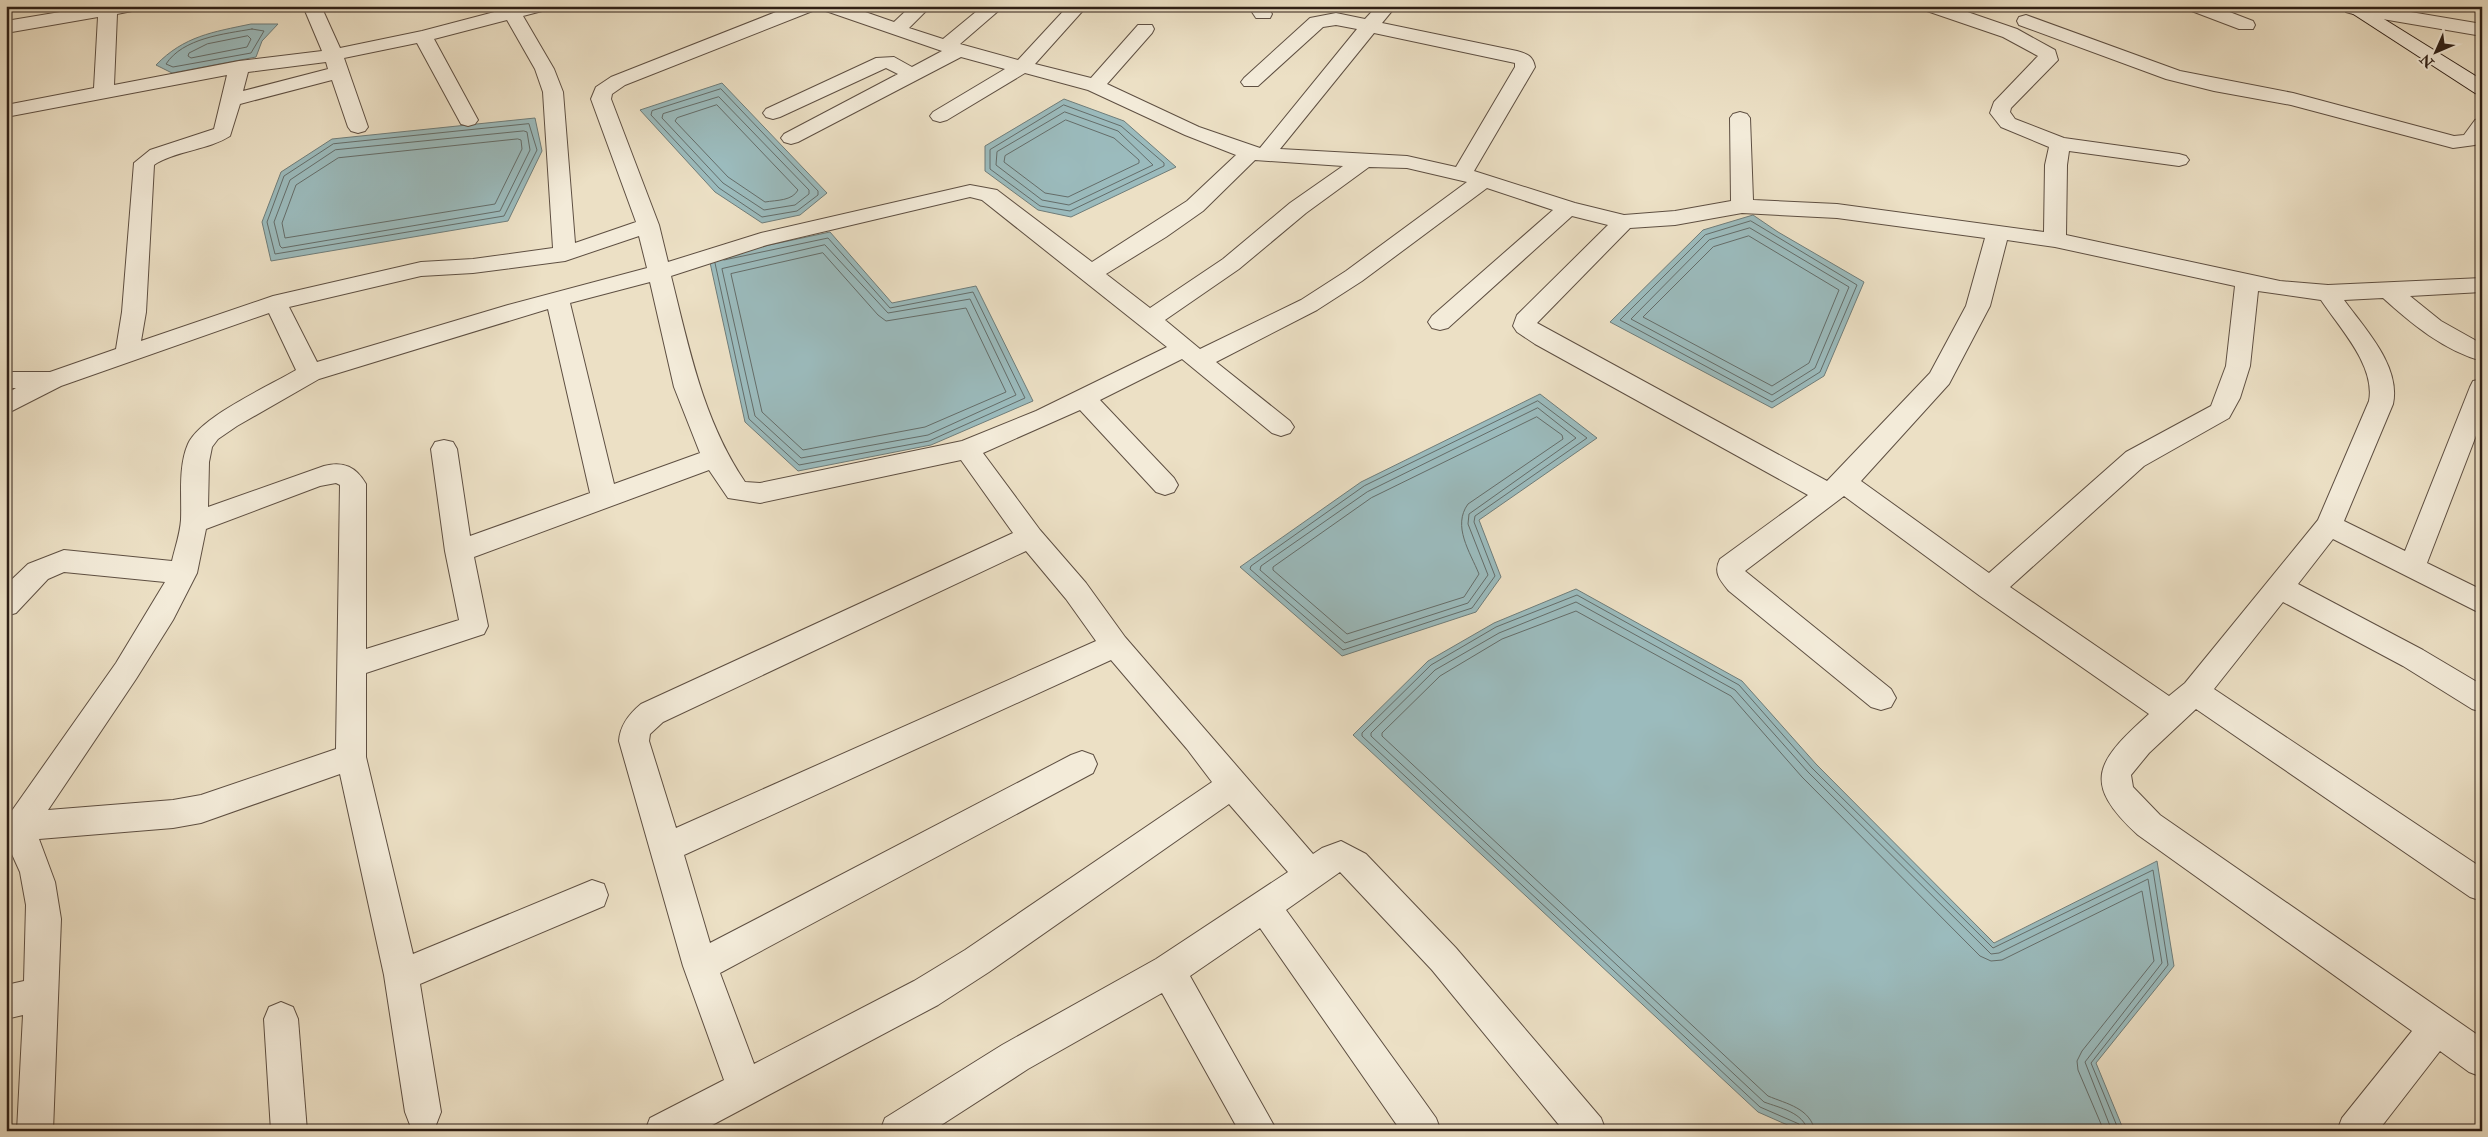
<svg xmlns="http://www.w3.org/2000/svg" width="2488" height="1137" viewBox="0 0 2488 1137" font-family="'IM FELL Double Pica',serif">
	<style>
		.water { fill: #9bbbbd; stroke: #6f7d7a }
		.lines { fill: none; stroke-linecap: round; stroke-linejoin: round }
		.shore { stroke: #646d6a; stroke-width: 1 }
		.street-casing { stroke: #5e4f42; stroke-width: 2 }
		.secondary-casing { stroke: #2e1f16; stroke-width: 2 }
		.street { fill: #f3ebd9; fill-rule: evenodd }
		.secondary { fill: #f3ebd9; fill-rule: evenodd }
	</style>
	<rect width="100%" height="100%" fill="#ece0c5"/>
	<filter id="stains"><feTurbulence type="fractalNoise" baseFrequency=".004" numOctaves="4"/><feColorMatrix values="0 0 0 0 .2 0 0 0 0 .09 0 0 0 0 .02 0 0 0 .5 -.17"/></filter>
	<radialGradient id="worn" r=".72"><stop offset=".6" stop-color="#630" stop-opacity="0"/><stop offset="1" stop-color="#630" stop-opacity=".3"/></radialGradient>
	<g class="water">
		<path d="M251,24H278L262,41L256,57L172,73L156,65C184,36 213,32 251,24Z"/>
		<polygon points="722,83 827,193 800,215 762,223 715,192 640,110"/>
		<polygon points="1064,99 1124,121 1176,167 1071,217 1038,210 985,171 985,146"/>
		<polygon points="535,118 542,151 508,221 271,261 262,222 281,172 332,139"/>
		<polygon points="1753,215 1778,232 1864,282 1824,376 1772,408 1610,322 1703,230"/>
		<polygon points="830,232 892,303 976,286 1033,401 931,445 798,471 745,422 709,258"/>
		<polygon points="1540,394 1597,438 1479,520 1501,577 1476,612 1342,656 1240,567 1361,482"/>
		<polygon points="1576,589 1742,681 1816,764 1994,943 2157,861 2174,966 2096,1063 2124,1131 1801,1131 1758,1112 1353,735 1428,661 1494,623"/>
	</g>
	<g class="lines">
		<g class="shore">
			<path d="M252,29L264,31L251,53L173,67L166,64C183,38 224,34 252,29Z"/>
			<polygon points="248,36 251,39 247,47 191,58 188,56 189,53 207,44"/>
			<polygon points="721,89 818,191 818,195 797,211 762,217 719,188 651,115 652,111"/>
			<polygon points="719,97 809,190 809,194 795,205 764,210 723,183 662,118 663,114"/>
			<path d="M717,105L798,190C792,201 777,200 765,202L728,177L675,121L677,118Z"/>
			<polygon points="1064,105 1121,126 1164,163 1164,166 1070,211 1040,206 990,169 990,150"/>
			<polygon points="1065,112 1118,131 1153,165 1069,205 1042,200 996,165 997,152"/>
			<polygon points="1066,120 1114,138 1139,160 1139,163 1068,197 1045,193 1004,162 1005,156"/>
			<polygon points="529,124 537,150 504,216 275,254 267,222 284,176 333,144"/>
			<polygon points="524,131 527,132 530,150 500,211 282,248 280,246 274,222 290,180 335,150"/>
			<polygon points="518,139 521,140 522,149 495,204 285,238 282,223 296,185 338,158"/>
			<polygon points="1751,221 1857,285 1820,372 1772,402 1620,320 1705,235"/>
			<polygon points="1750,228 1849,287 1815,368 1772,395 1631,319 1709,240"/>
			<polygon points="1749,236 1839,290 1809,363 1772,386 1643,317 1713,247"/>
			<polygon points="825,245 888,313 970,299 1016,395 928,435 801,458 755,416 722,269"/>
			<polygon points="823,253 878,315 886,321 966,308 1006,392 925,427 803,450 762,412 731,274"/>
			<polyline points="715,263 749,419 799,465 929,441 1025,398 973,292 890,308 828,238 724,260"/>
			<polygon points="1538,401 1587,438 1475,516 1474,522 1495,576 1472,608 1343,650 1250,569 1251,566 1364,486"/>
			<polygon points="1538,408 1576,438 1469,514 1468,524 1488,575 1468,603 1345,643 1260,570 1261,566 1367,492"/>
			<path d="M1537,417L1562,435L1563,439L1468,504C1452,526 1470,552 1479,574L1464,597L1347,634L1273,570V567L1371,498Z"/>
			<polyline points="1801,1131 1799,1124 1760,1107 1362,736 1362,733 1431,665 1496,627 1577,595 1739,685 1812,768 1993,948 2153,870 2168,965 2091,1063 2119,1131"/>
			<path d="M1808,1131C1803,1112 1780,1108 1764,1102L1371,736V733L1435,670L1499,633L1576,602L1735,690L1808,772L1991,954L1999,953L2148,879L2162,963L2085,1062L2112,1131"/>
			<path d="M1815,1131C1810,1108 1787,1104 1768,1096L1382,736V733L1440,676L1502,639L1576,611L1731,696L1802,777L1980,956L1991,961L2002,960L2142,891L2154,961L2082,1051L2077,1061L2078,1070L2104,1131"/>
		</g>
		<defs>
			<g id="street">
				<path d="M96,6H139L137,10L117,14L114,85L239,61L322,51L303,6H321L340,48L422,31L502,10L500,6H548L546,10L523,16L554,69L563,92L575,243L636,222L591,99L596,87L611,77L791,6H817L815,10L625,85L612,94L611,99L659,225L668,262L761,233L970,185L997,190L1092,262L1187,201L1236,155L1185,135L1088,90L1025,73L947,120L940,122L933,120L930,116L933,112L1005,69L961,57L798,142L791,144L784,142L781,138L784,134L898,74L886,68L780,117L773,119L766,117L763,113L766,109L876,58L894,57L912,67L942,51L823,10L821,6H848L894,22L911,6H931L909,28L943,39L983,6H1004L960,44L1018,60L1068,6H1087L1035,64L1091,78L1138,25H1152L1154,29L1152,33L1107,84L1199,127L1260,148L1357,29L1336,25L1323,27L1258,86H1244L1241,82L1244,78L1310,18L1336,13L1365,19L1377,6H1396L1382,23L1517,51C1528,54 1533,56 1535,67L1474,171L1575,203L1624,215L1675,211L1731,201L1730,118L1733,114L1740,112L1747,114L1750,118L1753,200L1837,204L2044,232L2045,165L2049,147L2001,127L1990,113L1994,102L2038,56L2003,37L1924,10L1922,6H1950L2017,29L2055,50L2058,60L2011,108L2010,112L2015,119L2064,138L2179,154L2186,156L2189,160L2186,164L2179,166L2069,151L2067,165L2066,235L2280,281L2328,285L2482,278V292L2410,296L2441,321L2482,344V361C2443,350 2412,324 2383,298L2344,300C2365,329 2401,366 2393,404L2344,521L2405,551L2470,387L2473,381L2482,379V420L2427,563L2482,590V614L2333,539L2298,584L2423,650L2482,685V712L2472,709L2403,666L2283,602L2214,689L2482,868V901L2470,897L2196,709L2149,753L2131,775L2133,787L2160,815L2482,1038V1077L2469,1072L2440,1051L2378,1131H2337L2342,1118L2412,1031L2138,835C2080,782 2097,761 2149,714L1980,596L1844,496L1745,571L1891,689L1896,698L1891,707L1881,710L1871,707L1729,591C1720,580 1713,573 1720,559L1808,495L1535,344L1517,332L1513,326L1517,315L1608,225L1572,216L1448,328L1440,330L1432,328L1428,322L1432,316L1553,210L1487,188L1362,281L1317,310L1216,362L1290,421L1294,427L1290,433L1281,436L1272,433L1182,359L1100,400L1174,478L1178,485L1174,492L1165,495L1156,492L1080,410L983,453L1040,530L1086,583L1125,637L1313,854L1322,848L1341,841L1366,854L1456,948L1601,1118L1606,1131H1564L1432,970L1340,872L1286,910L1416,1090L1436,1118L1441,1131H1401L1260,928L1190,976L1277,1131H1239L1162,993L1028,1069L932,1131H880L885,1118L1002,1045L1156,959L1288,872L1229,804L989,972L938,1005L701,1131H645L650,1118L724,1080L683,966L619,741C620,725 629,714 641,704L1013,533L961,460L760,503L728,498L709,470L474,557L488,626L484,634L366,673V757L413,954L592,880L604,884L608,895L604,906L420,984L441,1112L436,1125L423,1130L410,1125L405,1112L384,975L340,774L201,823L173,828L39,839L55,882L61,919L53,1131H17L23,1015L6,1019V985L24,981L26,905L20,872L6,841V813L11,812L116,663L165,582L64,572L48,579L16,613L6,616V585L28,564L64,550L172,561C175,548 180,534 181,520C182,496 178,467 188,444C200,417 269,386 296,370L269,313L61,386L6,414V394L16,388H6V372H50L116,349L122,312L134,163L150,150L214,129L227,75L6,117V105L94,88L98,17L6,33V21ZM507,20L535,69L543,92L553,248L473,259L421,262L273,296L141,341L146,312L154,165L157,163C180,150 208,150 230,136L240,104L332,80L348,127L351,131L358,133L365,131L368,127L344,58L417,43L461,124L468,126L475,124L478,120L434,39ZM1374,33L1515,63V67L1456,167L1407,156L1280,149ZM326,62L328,69L243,91L248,72ZM1255,160L1343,166L1290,203L1223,259L1150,308L1106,274L1166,237L1203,211ZM1369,167L1407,168L1467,182L1346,271L1301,300L1200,349L1165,320L1239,269L1306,213ZM970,197L982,200L1167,347L1036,411L962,441L760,483L745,482C703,420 689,348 671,276L767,245ZM1742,213L1837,218L1985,238L1966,306L1930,373L1827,481L1537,323L1630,228L1675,225ZM639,236L647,268L508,305L317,362L289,307L421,276L473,273L565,261ZM2007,240L2055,247L2235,286L2226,366L2211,406L2126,452L1989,573L1861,481L1949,384L1990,306ZM650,282L674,387L700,453L614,484L570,303ZM2258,291L2321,300C2339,327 2376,366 2369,401L2318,520L2185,683L2169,696L2010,587L2144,466L2229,418L2240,398L2250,366ZM548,309L590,493L470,536L457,449L453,442L444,440L435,442L431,449L445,551L459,620L366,649V484C356,467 344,461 324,466L208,507L209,462L212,447L218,439L237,426L319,379ZM336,483L340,485L336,749L201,795L173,800L48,810L136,679L173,620L197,573L206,529L320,486ZM1026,551L1066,599L1096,641L676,828L649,741L650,734L663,722ZM1111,660L1187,749L1212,782L965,950L914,981L754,1064L720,973L1093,773L1097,764L1093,755L1082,751L1071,755L710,943L684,855Z"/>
				<polygon points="1248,6 1267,6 1272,14 1270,18 1256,18"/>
				<polygon points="2187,6 2214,6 2253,21 2255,25 2253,29 2239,29 2189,10"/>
				<polygon points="2345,6 2375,6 2482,24 2482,36 2353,14 2346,12"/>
				<polygon points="2026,15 2180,71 2293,93 2454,136 2464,135 2475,120 2482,118 2482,140 2475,145 2453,148 2291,105 2214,91 2166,79 2019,25 2017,21 2019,17"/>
				<polygon points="281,1002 293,1007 298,1019 307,1131 271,1131 264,1019 269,1007"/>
			</g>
			<polygon id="secondary" points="2341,6 2363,6 2482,80 2482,95 2475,93"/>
		</defs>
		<use href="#street" class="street-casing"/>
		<use href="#secondary" class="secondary-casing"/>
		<use href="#street" class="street"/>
		<use href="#secondary" class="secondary"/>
	</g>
	<rect width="2488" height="1137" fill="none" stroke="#ece0c5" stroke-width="25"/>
	<rect x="8" y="8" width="2473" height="1122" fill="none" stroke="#2e1f16" stroke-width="2.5"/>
	<rect x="12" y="12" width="2463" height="1112" fill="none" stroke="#2e1f16"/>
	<g transform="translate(2436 52) rotate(225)" stroke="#f3ebd9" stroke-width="4" paint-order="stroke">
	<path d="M0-4L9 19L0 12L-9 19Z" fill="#2e1f16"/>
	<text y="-8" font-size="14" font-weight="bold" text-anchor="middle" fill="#2e1f16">N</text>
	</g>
	<rect width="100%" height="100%" filter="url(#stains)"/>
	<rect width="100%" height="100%" fill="url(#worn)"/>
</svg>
